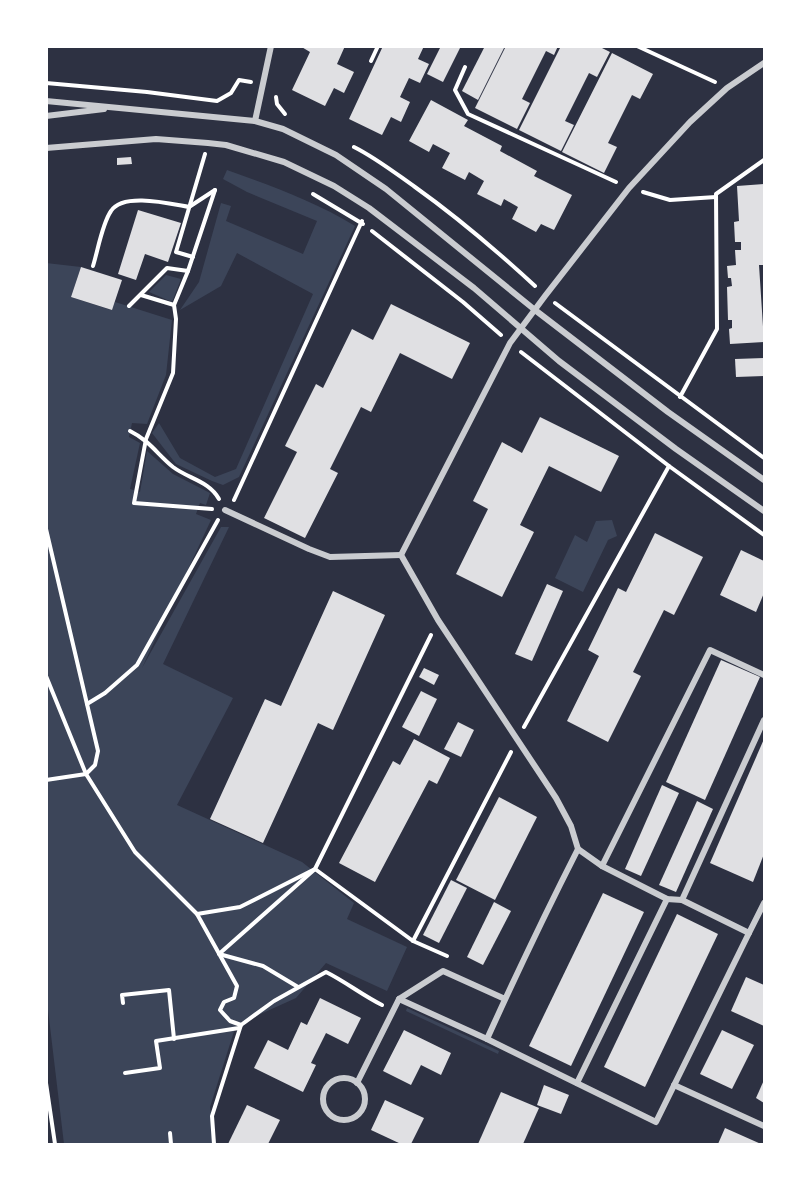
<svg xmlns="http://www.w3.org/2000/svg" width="811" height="1191" viewBox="0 0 811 1191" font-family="Mulish,sans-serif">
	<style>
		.green { fill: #3c4559 }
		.building { fill: #e0e0e3 }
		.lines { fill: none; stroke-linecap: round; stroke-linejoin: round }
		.path { stroke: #fff; stroke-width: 4 }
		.minor { stroke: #caccd0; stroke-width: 6 }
	</style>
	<rect width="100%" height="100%" fill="#2d3142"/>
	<g class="green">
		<path d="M227,170C271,186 314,201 355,226L239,477L223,485L212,481L176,464L152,433L159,423L180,458L215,477L236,469L313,294L237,253L221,286L180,310L199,282L221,203L231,206L226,221L303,254L317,221L247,192L223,179Z"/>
		<polygon points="46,263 81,267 71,297 111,310 115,302 172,320 166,375 147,424 132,423 129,437 140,443 130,489 140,492 147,451 173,474 210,493 206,505 200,503 196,514 211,520 142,668 221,527 229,527 163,664 233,698 177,805 302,862 354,903 347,919 407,947 387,991 326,963 296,998 236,1025 210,1107 216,1144 64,1144 46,993"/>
		<polygon points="166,275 181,279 172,302 149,292"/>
		<polygon points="612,520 617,536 608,540 583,592 555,578 575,535 587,542 596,521"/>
		<polygon points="407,1008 499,1051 498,1054 406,1011"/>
	</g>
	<g class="building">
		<polygon points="300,46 345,46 337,64 354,72 344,93 334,88 325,106 292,90 310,52"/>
		<polygon points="383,46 424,46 418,59 429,64 420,83 409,78 400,97 410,102 401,122 391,117 382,135 349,119"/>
		<polygon points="441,46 461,46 443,82 427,74"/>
		<polygon points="485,46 505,46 478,100 462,91"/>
		<polygon points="506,46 558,46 554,55 546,51 522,99 530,103 517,129 475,108"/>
		<polygon points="561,46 598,46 610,52 597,77 589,73 565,121 574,125 561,151 519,130"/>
		<polygon points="612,53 653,74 640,99 632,95 608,143 617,147 604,173 562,152"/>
		<polygon points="431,100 468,120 464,126 502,146 500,151 537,171 534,176 572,195 554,230 541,224 536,232 512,219 518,207 504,199 501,206 477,194 484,181 469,172 465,180 442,168 450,153 433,144 429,152 409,141"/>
		<polygon points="131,157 132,164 117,165 117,158"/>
		<polygon points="764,184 764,265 759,265 764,342 730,344 729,329 732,328 732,320 728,320 727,287 732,286 731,278 728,278 727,266 736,265 735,250 741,250 741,242 735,242 734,222 739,221 737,186"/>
		<polygon points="138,210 181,223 168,262 145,254 136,280 118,274"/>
		<polygon points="81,267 122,280 112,310 71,297"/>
		<polygon points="391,304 470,343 452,379 400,353 371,412 361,407 330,469 338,473 305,538 264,518 297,452 285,446 316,384 323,388 352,329 373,340"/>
		<polygon points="764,358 764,376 736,377 735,359"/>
		<polygon points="540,417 619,456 601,492 549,466 520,525 534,532 502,597 456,574 488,509 473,501 502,442 522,453"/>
		<polygon points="655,533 703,557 674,615 664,610 633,672 641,676 608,742 567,721 599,656 588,650 618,588 626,592"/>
		<polygon points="741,550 764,561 764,593 756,612 720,595"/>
		<polygon points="547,584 563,591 532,661 515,654"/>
		<polygon points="333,591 385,615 333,730 318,723 263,843 210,819 265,699 281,706"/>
		<polygon points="721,660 760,677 705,800 666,782"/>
		<polygon points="424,668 439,675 434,685 419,677"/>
		<polygon points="421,691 437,699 419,736 402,727"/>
		<polygon points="458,722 474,730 461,757 444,749"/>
		<polygon points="414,739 450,758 437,784 429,780 375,882 339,863 393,761 400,765"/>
		<polygon points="764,739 764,854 753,882 710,863"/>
		<polygon points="662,785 679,793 641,876 625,869"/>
		<polygon points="499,797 537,817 495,900 456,880"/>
		<polygon points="697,801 713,809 676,892 659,885"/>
		<polygon points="451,880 467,888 439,943 423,935"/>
		<polygon points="603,893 644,912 571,1066 529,1046"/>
		<polygon points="494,902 511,911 483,965 467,957"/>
		<polygon points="677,914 718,934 645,1087 604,1067"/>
		<polygon points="746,977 764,985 764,1026 731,1011"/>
		<polygon points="320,998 361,1018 348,1044 326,1033 311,1063 316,1065 303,1092 254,1068 268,1040 288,1050 301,1022 307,1025"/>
		<polygon points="404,1030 451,1053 441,1075 421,1065 411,1085 383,1071"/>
		<polygon points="722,1030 754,1045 732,1089 700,1074"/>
		<polygon points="764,1080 764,1103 756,1098"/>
		<polygon points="544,1085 569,1095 561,1114 537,1105"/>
		<polygon points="501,1092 539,1108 523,1144 478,1144"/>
		<polygon points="385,1100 424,1118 411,1144 401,1144 371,1130"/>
		<polygon points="247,1105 280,1120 268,1144 228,1144"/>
		<polygon points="725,1128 761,1144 718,1144"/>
	</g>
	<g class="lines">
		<g class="path">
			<polyline points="637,46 715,82"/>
			<polyline points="371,61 378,46"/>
			<polyline points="465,67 455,90 468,114 616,182"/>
			<polyline points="46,83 147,92 217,101 231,93 239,80 251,82"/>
			<polyline points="276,97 277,104 285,114"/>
			<path d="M354,147C376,158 395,173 415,187C457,217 497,251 535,286"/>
			<polyline points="643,192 670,200 716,197"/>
			<polyline points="313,194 363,224"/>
			<polyline points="372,231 463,302 501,335"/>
			<polyline points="193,257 176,252 205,154"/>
			<path d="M93,266C98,250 102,224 111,211C123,192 171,204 189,207L215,190"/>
			<polyline points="141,295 174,305 176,319 173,373 146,439 134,503 212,509"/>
			<polyline points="555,303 764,458"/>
			<polyline points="174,305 188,271"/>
			<polyline points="129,306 167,268 188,271 215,190"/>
			<polyline points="521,352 669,466 764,535"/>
			<polyline points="680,397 717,329 716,194 764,160"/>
			<path d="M130,431C150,441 157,454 173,467C189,479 209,481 219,499"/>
			<polyline points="234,500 362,221"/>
			<polyline points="46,529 98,751 95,765 86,774 46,780"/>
			<polyline points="46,676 86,774 135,852 197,914 237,986 234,998 224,1002 220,1010 230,1021 241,1025"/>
			<polyline points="87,704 105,693 137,665 218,520"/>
			<polyline points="524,727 669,466"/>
			<polyline points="197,914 240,907 315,869 431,635"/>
			<polyline points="413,941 511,752"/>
			<polyline points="298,987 263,966 219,954 315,869 413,941 447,956"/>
			<polyline points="123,1003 122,995 169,990 174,1039"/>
			<polyline points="125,1073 160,1068 156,1041 239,1028"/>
			<polyline points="46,1083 55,1144"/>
			<polyline points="170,1133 171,1144"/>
			<path d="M214,1144L212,1116L241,1025L274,1001L326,972C346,982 362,995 382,1005"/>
		</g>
		<g class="minor">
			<polyline points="46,101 255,121 283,129 336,155 386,189 535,310 668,412 764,480"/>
			<polyline points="46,116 104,109"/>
			<polyline points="255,121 271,46"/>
			<polyline points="46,148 156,139 208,143 226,145 284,162 334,186 369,208 474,288 559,361 676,449 764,511"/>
			<polyline points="225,510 309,549 330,557 401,555"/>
			<path d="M401,555L438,620L556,798L571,826L578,849C546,912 516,975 487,1039L399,999L443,971L505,999"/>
			<polyline points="401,555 510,343 545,296 629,188 690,122 727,88 764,63"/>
			<polyline points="602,866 710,650 764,675"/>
			<polyline points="682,900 764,720"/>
			<polyline points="749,933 764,903"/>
			<polyline points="487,1039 656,1122 749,933 682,900 667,899 602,866 578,849"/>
			<circle cx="344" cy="1099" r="21"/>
			<polyline points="357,1083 399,999"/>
			<polyline points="577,1083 667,899"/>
			<polyline points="674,1085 764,1126"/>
		</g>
	</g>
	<rect width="811" height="1191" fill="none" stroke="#ffffff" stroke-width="96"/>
</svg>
